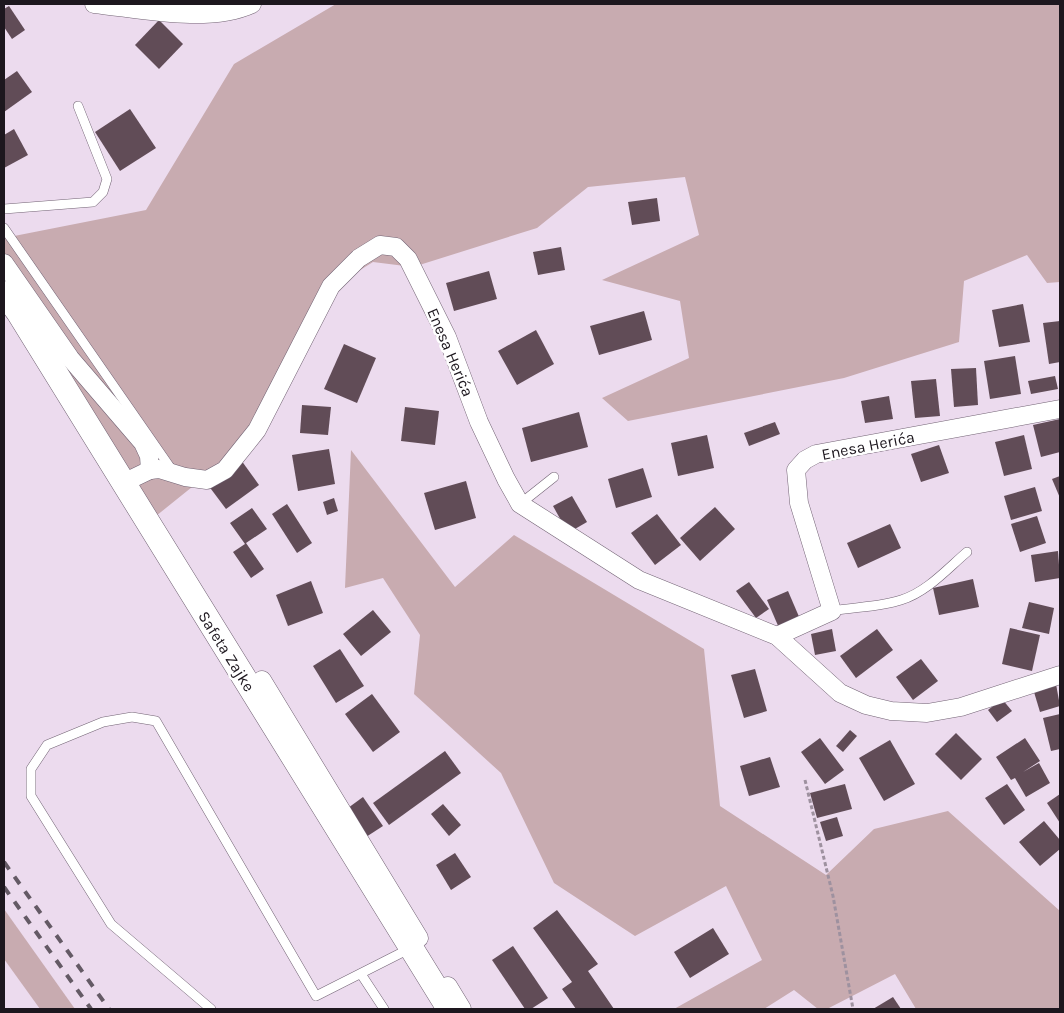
<svg xmlns="http://www.w3.org/2000/svg" width="1064" height="1013" viewBox="0 0 1064 1013" font-family="Karla,sans-serif">
	<style>
		.green { fill: #c8abb0 }
		.building { fill: #614c57 }
		.lines { fill: none; stroke-linecap: round; stroke-linejoin: round }
		.service-casing { stroke: #726374; stroke-width: 10 }
		.minor-casing { stroke: #726374; stroke-width: 19 }
		.secondary-casing { stroke: #726374; stroke-width: 25 }
		.path { stroke: #9e919f; stroke-width: 3; stroke-dasharray: 4 2.5; stroke-linecap: butt }
		.service { stroke: #fff; stroke-width: 9 }
		.minor { stroke: #fff; stroke-width: 18 }
		.secondary { stroke: #fff; stroke-width: 24 }
		.rail { stroke: #645a65; stroke-width: 4; stroke-dasharray: 9 9; stroke-linecap: butt }
		.labels { text-anchor: middle; stroke-width: 5; stroke-linejoin: round; paint-order: stroke }
		.street-label { font-size: 16px; fill: #1d171e; stroke: #fff }
	</style>
	<rect width="100%" height="100%" fill="#ecdbee"/>
	<g class="green">
		<polygon points="336,4 1060,4 1060,282 1047,283 1027,255 964,281 959,342 844,378 628,421 602,398 689,358 680,301 602,280 699,235 685,177 588,187 537,228 413,267 373,262 328,290 258,434 156,516 4,283 4,238 146,210 234,64"/>
		<polygon points="351,450 455,587 514,535 704,649 720,806 826,875 874,829 948,811 1060,911 1060,1009 916,1009 895,974 827,1009 818,1009 794,990 764,1009 674,1009 762,960 726,886 635,936 554,883 501,773 414,694 420,635 383,578 345,588"/>
		<polygon points="4,909 75,1009 40,1009 4,959"/>
	</g>
	<g class="building">
		<polygon points="9,6 25,30 12,39 4,27 4,9"/>
		<polygon points="159,20 183,44 159,69 135,45"/>
		<polygon points="17,71 32,92 4,112 4,80"/>
		<polygon points="130,109 156,148 120,171 95,132"/>
		<polygon points="14,129 28,155 4,168 4,135"/>
		<polygon points="657,198 660,221 632,225 628,202"/>
		<polygon points="561,247 565,270 538,275 533,252"/>
		<polygon points="489,271 497,299 454,311 446,283"/>
		<polygon points="1023,304 1030,342 999,347 992,310"/>
		<polygon points="644,311 652,340 599,355 590,326"/>
		<polygon points="1060,321 1060,362 1049,364 1043,323"/>
		<polygon points="536,330 554,364 517,385 498,351"/>
		<polygon points="344,344 376,358 357,403 324,389"/>
		<polygon points="1015,356 1021,394 990,399 984,361"/>
		<polygon points="976,368 978,405 954,407 951,369"/>
		<polygon points="1055,376 1058,389 1031,394 1028,381"/>
		<polygon points="936,379 940,416 915,418 911,381"/>
		<polygon points="889,396 893,419 865,423 861,401"/>
		<polygon points="302,405 331,407 328,435 300,433"/>
		<polygon points="405,407 439,411 435,445 401,441"/>
		<polygon points="579,412 588,447 531,462 522,428"/>
		<polygon points="1060,419 1060,452 1041,457 1033,425"/>
		<polygon points="775,422 780,434 749,446 744,433"/>
		<polygon points="707,435 714,468 678,476 671,443"/>
		<polygon points="1024,435 1032,469 1004,476 995,442"/>
		<polygon points="939,445 949,473 921,482 911,454"/>
		<polygon points="329,449 335,484 298,491 292,455"/>
		<polygon points="241,460 259,485 226,509 208,485"/>
		<polygon points="643,468 652,497 616,508 608,479"/>
		<polygon points="1060,476 1060,498 1052,479"/>
		<polygon points="466,481 476,518 435,530 424,493"/>
		<polygon points="1035,487 1042,511 1011,520 1004,496"/>
		<polygon points="572,496 587,522 568,533 553,506"/>
		<polygon points="334,498 338,511 327,515 323,502"/>
		<polygon points="287,504 312,543 297,553 272,514"/>
		<polygon points="715,507 735,529 700,561 680,538"/>
		<polygon points="252,508 267,529 246,543 264,569 251,578 233,552 245,544 230,523"/>
		<polygon points="657,514 681,545 655,565 631,533"/>
		<polygon points="1037,516 1046,543 1020,552 1011,524"/>
		<polygon points="890,524 901,548 858,568 847,543"/>
		<polygon points="1058,551 1060,578 1035,582 1031,555"/>
		<polygon points="973,579 979,607 939,615 933,588"/>
		<polygon points="311,581 323,613 288,626 276,595"/>
		<polygon points="749,582 769,609 756,618 736,591"/>
		<polygon points="788,591 800,619 779,628 767,600"/>
		<polygon points="1029,602 1054,608 1049,634 1022,628"/>
		<polygon points="373,610 391,632 361,656 343,634"/>
		<polygon points="1010,628 1040,635 1032,671 1002,664"/>
		<polygon points="832,629 836,651 815,655 811,634"/>
		<polygon points="877,629 893,650 856,678 840,656"/>
		<polygon points="340,649 364,686 336,703 313,666"/>
		<polygon points="921,659 938,681 913,700 896,677"/>
		<polygon points="755,669 767,711 744,718 731,675"/>
		<polygon points="1056,684 1060,706 1040,712 1034,692"/>
		<polygon points="372,694 400,732 373,752 345,714"/>
		<polygon points="1002,699 1012,711 997,722 988,710"/>
		<polygon points="1060,714 1060,749 1051,751 1043,718"/>
		<polygon points="850,730 857,736 843,752 836,746"/>
		<polygon points="956,733 982,759 961,780 935,754"/>
		<polygon points="820,738 844,770 825,784 801,752"/>
		<polygon points="1025,738 1040,761 1023,772 1039,763 1050,783 1026,797 1015,778 1011,780 996,757"/>
		<polygon points="890,740 915,784 884,801 859,758"/>
		<polygon points="445,751 461,773 389,825 373,803"/>
		<polygon points="770,757 780,787 749,796 740,766"/>
		<polygon points="845,784 852,809 817,818 810,793"/>
		<polygon points="1007,784 1025,810 1004,825 985,798"/>
		<polygon points="1060,794 1060,823 1047,803"/>
		<polygon points="363,797 383,826 366,837 348,808"/>
		<polygon points="443,804 461,825 449,836 431,814"/>
		<polygon points="837,817 843,836 826,841 820,822"/>
		<polygon points="1044,821 1060,840 1060,849 1040,866 1019,842"/>
		<polygon points="455,853 471,877 451,890 436,865"/>
		<polygon points="557,910 598,964 588,971 614,1009 576,1009 562,989 572,982 533,928"/>
		<polygon points="713,928 729,954 690,978 674,952"/>
		<polygon points="513,946 548,998 531,1009 525,1009 492,960"/>
		<polygon points="893,997 901,1009 873,1009"/>
	</g>
	<g class="lines">
		<defs>
			<g id="service">
				<polyline points="4,209 93,202 103,192 107,179 78,106"/>
				<polyline points="4,228 172,470"/>
				<polyline points="520,504 554,477"/>
				<path d="M832,611C854,607 880,607 901,600C927,592 947,569 967,552"/>
				<polyline points="361,974 384,1009"/>
				<polyline points="211,1009 111,924 31,796 31,769 47,745 103,722 132,717 156,721 316,996 401,953"/>
			</g>
			<g id="minor">
				<path d="M94,4C142,9 208,24 252,4"/>
				<polyline points="4,263 70,358 143,443 149,456 150,470 159,469 185,477 207,480 225,470 257,430 331,286 359,258 380,245 396,247 408,259 447,337 479,422 506,479 520,504 639,580 777,636 840,693 866,705 891,711 927,713 961,707 1060,675"/>
				<polyline points="123,483 150,470"/>
				<polyline points="777,636 832,611 799,503 796,470 805,460 816,454 1060,409"/>
				<polyline points="262,680 419,938"/>
				<polyline points="448,986 462,1009"/>
			</g>
			<polyline id="secondary" points="4,293 18,312 449,1009"/>
		</defs>
		<use href="#service" class="service-casing"/>
		<use href="#minor" class="minor-casing"/>
		<use href="#secondary" class="secondary-casing"/>
		<polyline class="path" points="805,780 833,896 853,1009"/>
		<use href="#service" class="service"/>
		<use href="#minor" class="minor"/>
		<use href="#secondary" class="secondary"/>
		<g class="rail">
			<polyline points="4,862 109,1009"/>
			<polyline points="4,887 91,1009"/>
		</g>
	</g>
	<g class="labels">
		<g class="street-label">
			<text transform="translate(451 352) rotate(67)" y="6">Enesa Herića</text>
			<text transform="translate(868 445) rotate(-11)" y="6">Enesa Herića</text>
			<text transform="translate(227 651) rotate(58)" y="6">Safeta Zajke</text>
		</g>
	</g>
	<rect width="1064" height="1013" fill="none" stroke="#1d171e" stroke-width="10"/>
</svg>
